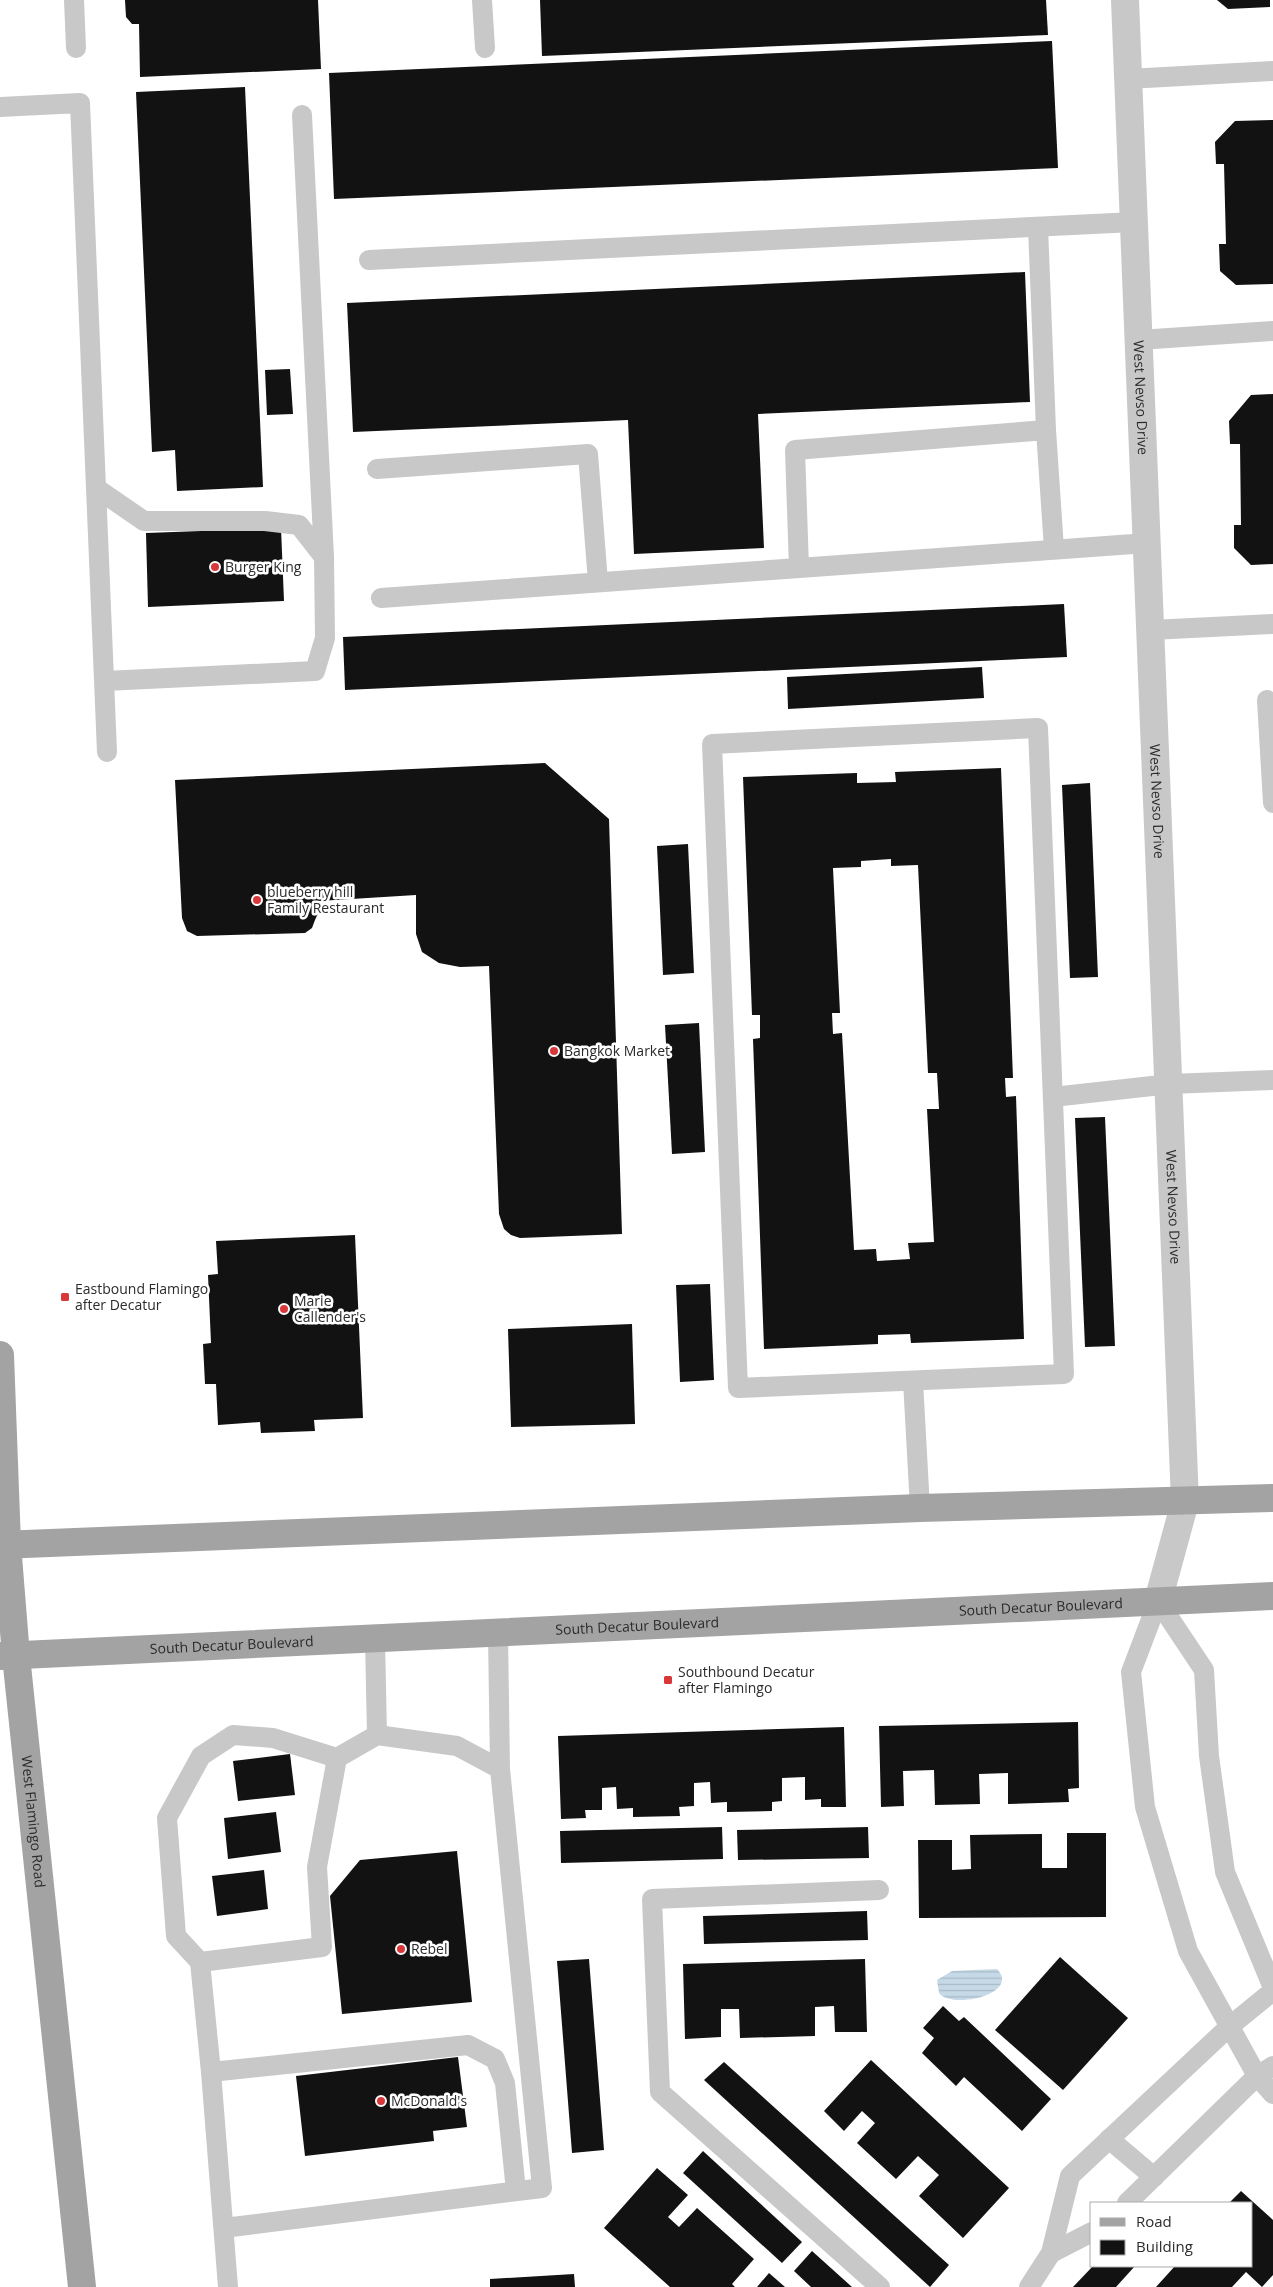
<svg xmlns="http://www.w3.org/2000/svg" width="1273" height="2287" viewBox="0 0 1273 2287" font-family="'Open Sans',sans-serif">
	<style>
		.water { fill: url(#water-rules) }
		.building { fill: #121212; fill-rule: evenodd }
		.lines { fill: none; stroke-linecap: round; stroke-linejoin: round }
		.service { stroke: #c8c8c8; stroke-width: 20 }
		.minor { stroke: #c8c8c8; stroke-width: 28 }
		.primary { stroke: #a3a3a3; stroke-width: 28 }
		.poi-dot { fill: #d8383a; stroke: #fff; stroke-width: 2 }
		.labels { text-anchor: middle; stroke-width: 5; stroke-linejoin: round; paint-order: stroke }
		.street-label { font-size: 14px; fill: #2b2b2b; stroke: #fff }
		.poi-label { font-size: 14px; fill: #2b2b2b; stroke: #fff; text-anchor: start }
	</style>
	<defs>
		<pattern id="water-rules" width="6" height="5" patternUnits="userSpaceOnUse" patternTransform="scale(1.25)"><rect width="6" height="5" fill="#c6d9e7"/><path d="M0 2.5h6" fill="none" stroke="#aabac6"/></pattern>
	</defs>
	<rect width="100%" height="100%" fill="#fff"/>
	<path class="water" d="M997,1969C1021,1994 952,2010 939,1993L937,1980L952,1971Z"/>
	<g class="building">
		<polygon points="125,0 318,0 321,69 140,77 139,24 132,24 126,17"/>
		<polygon points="540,0 1046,0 1048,35 542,56"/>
		<polygon points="1217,0 1270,0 1270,7 1228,9"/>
		<polygon points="1052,41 1058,168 334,199 329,73"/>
		<polygon points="245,87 263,487 177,491 175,450 152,452 136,92"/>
		<polygon points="1273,120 1273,284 1236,285 1220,271 1219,244 1226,244 1224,164 1216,164 1215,142 1235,121"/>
		<polygon points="1025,272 1030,402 758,414 764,548 634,554 628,420 353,432 347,303"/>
		<polygon points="290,369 293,414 267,415 265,370"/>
		<polygon points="1273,394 1273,564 1251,565 1234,548 1234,525 1241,525 1240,444 1230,444 1229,421 1251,395"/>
		<polygon points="281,528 284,601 148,607 146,533"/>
		<polygon points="1064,604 1067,657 345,690 343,637"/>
		<polygon points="982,667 984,698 788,709 787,677"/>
		<polygon points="545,763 609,819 622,1234 520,1238 511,1235 504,1229 499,1214 489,966 460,967 439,963 422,952 416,934 416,895 319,901 319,911 315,920 312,928 305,933 197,936 187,931 182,918 175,780"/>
		<path d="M1001,768L1013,1078H1005L1006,1097L1016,1096L1024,1339L911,1343L910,1334L878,1335V1344L764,1349L753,1039L760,1038V1015H752L743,777L857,773V783L896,782L895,772ZM891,859V866L918,865L928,1073H937L939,1109H927L934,1242L908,1243L910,1259L877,1261L876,1249L854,1250L842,1033L833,1034L832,1013H840L833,868L861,867V861Z"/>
		<polygon points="1090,783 1098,977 1070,978 1062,785"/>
		<polygon points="688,844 694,973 663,975 657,846"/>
		<polygon points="699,1023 705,1152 672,1154 665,1025"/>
		<polygon points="1105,1117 1115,1346 1085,1347 1075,1118"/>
		<polygon points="355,1235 363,1418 314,1420 315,1431 261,1433 260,1422 218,1425 216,1384 205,1384 203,1344 211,1343 208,1275 218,1274 216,1241"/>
		<polygon points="710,1284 714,1380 680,1382 676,1285"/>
		<polygon points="632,1324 635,1424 511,1427 508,1329"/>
		<polygon points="1078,1722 1079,1788 1068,1789 1069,1802 1008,1804 1008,1773 979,1774 980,1804 935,1805 934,1770 903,1771 904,1806 881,1807 879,1726"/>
		<polygon points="844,1727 846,1807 821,1807 821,1799 805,1800 805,1777 782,1778 782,1801 772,1802 772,1811 727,1812 727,1802 711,1803 710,1782 694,1783 694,1806 679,1807 680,1816 633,1817 633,1808 617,1809 616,1787 602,1788 602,1810 585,1810 586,1818 561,1819 558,1736"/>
		<polygon points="290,1754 295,1795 238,1801 233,1761"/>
		<polygon points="276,1812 281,1852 228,1859 224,1818"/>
		<polygon points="722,1827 723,1859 561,1863 560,1831"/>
		<polygon points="868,1827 869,1858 738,1860 737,1830"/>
		<polygon points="1067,1833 1106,1833 1106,1917 919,1918 918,1840 952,1840 952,1870 971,1869 970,1835 1042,1834 1042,1868 1067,1868"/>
		<polygon points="457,1851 472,2002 342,2014 330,1896 360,1860"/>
		<polygon points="264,1870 268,1909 217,1916 212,1876"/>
		<polygon points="867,1911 868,1940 704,1944 703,1916"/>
		<polygon points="1060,1957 1128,2018 1063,2090 995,2030"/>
		<polygon points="589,1959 604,2150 572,2153 557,1961"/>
		<polygon points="865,1959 867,2032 835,2032 834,2006 815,2007 815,2036 740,2038 739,2009 721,2009 721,2037 685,2039 683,1964"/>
		<polygon points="943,2006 959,2021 964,2017 1051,2099 1022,2131 964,2077 956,2086 922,2053 934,2038 923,2028"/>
		<polygon points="458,2057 467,2127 433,2131 434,2141 305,2156 296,2076"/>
		<polygon points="871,2060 1009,2188 963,2238 919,2196 939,2175 918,2156 896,2179 857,2143 875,2123 862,2111 844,2131 824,2111"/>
		<polygon points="724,2062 949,2265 930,2287 704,2080"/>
		<polygon points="703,2151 802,2242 782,2263 683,2173"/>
		<polygon points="657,2168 688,2195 668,2217 679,2227 697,2208 754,2259 732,2284 735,2287 670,2287 604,2228"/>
		<polygon points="1241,2191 1273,2220 1273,2275 1262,2287 1246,2272 1232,2287 1156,2287 1175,2266 1252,2266 1252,2203 1229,2203"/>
		<polygon points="812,2251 852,2287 811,2287 794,2271"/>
		<polygon points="1093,2266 1135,2266 1116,2287 1073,2287"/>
		<polygon points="769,2273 785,2287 757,2287"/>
		<polygon points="574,2274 575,2287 490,2287 490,2279"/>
	</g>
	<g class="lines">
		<g class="service">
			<polyline points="74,0 76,48"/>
			<polyline points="482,0 485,48"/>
			<polyline points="1128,79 1273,71"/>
			<polyline points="0,107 80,103 107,752"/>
			<polyline points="302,115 324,557"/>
			<polyline points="1038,227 1046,430"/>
			<polyline points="369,260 1134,222"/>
			<polyline points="1139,340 1273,331"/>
			<polyline points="377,469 588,454 598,582"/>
			<polyline points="96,488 144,521 265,521 299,525 324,557 325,638 315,671 105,681"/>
			<polyline points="799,568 795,450 1046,430 1054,549"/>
			<polyline points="381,598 1147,543"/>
			<polyline points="1151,630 1273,624"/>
			<polyline points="1267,700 1273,803"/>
			<polygon points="1038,728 1064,1374 738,1388 712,744"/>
			<polyline points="1053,1097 1170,1084 1273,1080"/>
			<polyline points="913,1381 920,1508"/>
			<polyline points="1158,1601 1131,1672 1145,1807 1188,1951 1257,2076 1273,2094"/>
			<polyline points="1158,1601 1204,1670 1209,1756 1225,1872 1273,1988"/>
			<polyline points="498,1634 500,1769"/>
			<polyline points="375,1639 377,1735"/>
			<polyline points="879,1890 652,1899 660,2092 880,2287"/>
			<polyline points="200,1962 176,1936 167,1818 201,1756 233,1735 273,1738 337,1758"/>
			<polyline points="211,2072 468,2045 495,2059 505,2083 516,2191"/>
			<polyline points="1109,2139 1154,2177"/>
			<polyline points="1127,2203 1257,2076 1273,2066"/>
			<polyline points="224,2228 542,2188 500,1769 457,1746 377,1735 337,1758 317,1867 322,1947 200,1962 211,2072 228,2287"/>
			<polyline points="1051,2253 1092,2232"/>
			<polyline points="1029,2287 1051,2253 1070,2176 1230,2026 1273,1991"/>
		</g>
		<path class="minor" id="s1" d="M1125,0L1185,1502L1158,1601"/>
		<g class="primary">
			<path id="s2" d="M0,1355L7,1544L16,1656L82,2287"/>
			<polyline points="0,1545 920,1508 1273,1498"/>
			<path id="s3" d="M0,1656L1273,1596"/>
		</g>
	</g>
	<g class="poi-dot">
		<circle cx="215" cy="567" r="5"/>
		<circle cx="257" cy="900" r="5"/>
		<circle cx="554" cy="1051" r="5"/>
		<rect x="60" y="1292" width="10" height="10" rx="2.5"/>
		<circle cx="284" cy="1309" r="5"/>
		<rect x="663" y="1675" width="10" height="10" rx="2.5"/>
		<circle cx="401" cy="1949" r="5"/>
		<circle cx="381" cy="2101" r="5"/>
	</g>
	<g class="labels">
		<g class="street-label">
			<text dy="5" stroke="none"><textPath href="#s1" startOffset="398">West Nevso Drive</textPath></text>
			<text dy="5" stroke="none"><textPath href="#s1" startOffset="802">West Nevso Drive</textPath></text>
			<text dy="5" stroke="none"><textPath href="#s1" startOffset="1208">West Nevso Drive</textPath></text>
			<text dy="5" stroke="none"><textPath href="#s3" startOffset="1042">South Decatur Boulevard</textPath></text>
			<text dy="5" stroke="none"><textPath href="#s3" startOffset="638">South Decatur Boulevard</textPath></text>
			<text dy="5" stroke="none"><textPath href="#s3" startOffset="232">South Decatur Boulevard</textPath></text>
			<text dy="5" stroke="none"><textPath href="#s2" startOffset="468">West Flamingo Road</textPath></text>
		</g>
		<g class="poi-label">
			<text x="225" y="572">Burger King</text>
			<text x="267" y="897">blueberry hill<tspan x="267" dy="16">Family Restaurant</tspan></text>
			<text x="564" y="1056">Bangkok Market</text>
			<text x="75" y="1294">Eastbound Flamingo<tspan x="75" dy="16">after Decatur</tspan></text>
			<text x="294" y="1306">Marie<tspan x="294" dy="16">Callender's</tspan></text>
			<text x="678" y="1677">Southbound Decatur<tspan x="678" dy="16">after Flamingo</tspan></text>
			<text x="411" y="1954">Rebel</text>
			<text x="391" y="2106">McDonald's</text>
		</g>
	</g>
	<rect x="1090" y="2202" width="162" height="65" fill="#ffffff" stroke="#aaaaaa"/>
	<rect x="1100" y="2218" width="25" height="8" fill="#a3a3a3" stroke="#aaaaaa"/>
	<text x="1136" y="2227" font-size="15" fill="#2b2b2b">Road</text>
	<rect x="1100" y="2240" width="25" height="15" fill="#121212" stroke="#aaaaaa"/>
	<text x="1136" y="2252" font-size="15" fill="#2b2b2b">Building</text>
</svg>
